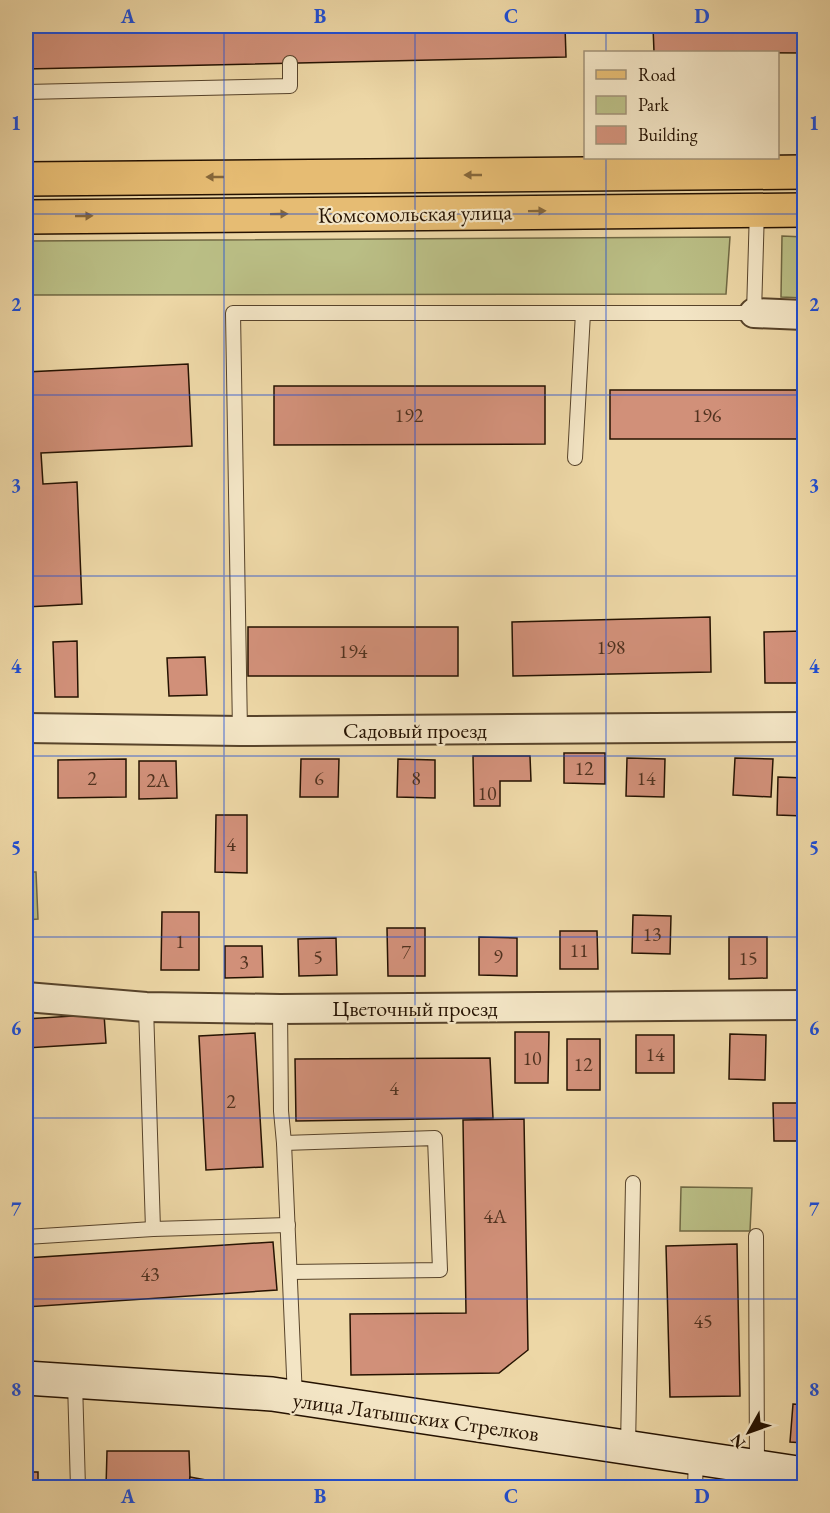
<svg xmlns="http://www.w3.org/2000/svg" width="830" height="1513" viewBox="0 0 830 1513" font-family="'EB Garamond',serif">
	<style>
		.green { fill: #babe85; stroke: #706843; stroke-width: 1.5 }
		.building { fill: #d19079; stroke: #251201; stroke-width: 1.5 }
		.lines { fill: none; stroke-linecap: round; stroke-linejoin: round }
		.lane-casing { stroke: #57432a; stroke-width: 16 }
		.street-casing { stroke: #57432a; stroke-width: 32 }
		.secondary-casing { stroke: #251201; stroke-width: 36 }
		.primary-casing { stroke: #251201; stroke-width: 36 }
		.lane { stroke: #f3e5c5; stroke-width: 14 }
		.street { stroke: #f3e5c5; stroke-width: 28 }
		.secondary { stroke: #f3e5c5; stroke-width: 33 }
		.primary { stroke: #e6bc73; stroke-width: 33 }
		.oneway { fill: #86673a }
		.grid { fill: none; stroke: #1d4ed8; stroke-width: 1.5; stroke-opacity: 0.55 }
		.labels { text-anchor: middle; stroke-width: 4.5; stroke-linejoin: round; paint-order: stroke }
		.number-label { font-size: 20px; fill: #50321f }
		.street-label { font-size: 22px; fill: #251201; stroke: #f3e5c5 }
		.neatline { fill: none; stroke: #1d4ed8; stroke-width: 2 }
		.grid-label { font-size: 20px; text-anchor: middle; font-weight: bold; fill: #1d4ed8 }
	</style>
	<rect width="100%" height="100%" fill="#edd7a6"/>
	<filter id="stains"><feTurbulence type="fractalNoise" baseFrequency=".00333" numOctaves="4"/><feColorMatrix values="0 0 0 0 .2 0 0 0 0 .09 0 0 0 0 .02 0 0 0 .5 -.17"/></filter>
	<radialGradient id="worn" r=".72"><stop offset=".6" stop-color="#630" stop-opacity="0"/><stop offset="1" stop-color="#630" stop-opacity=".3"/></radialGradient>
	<g class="green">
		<polygon points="782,236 804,237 804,298 781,297"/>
		<polygon points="730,237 726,294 26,295 26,241"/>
		<polygon points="26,872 36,872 38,919 26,920"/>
		<polygon points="681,1187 752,1188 750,1231 680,1231"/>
	</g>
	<g class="building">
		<polygon points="26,26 565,26 566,57 26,69"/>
		<polygon points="653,26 804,26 804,53 654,52"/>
		<polygon points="188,364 192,446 41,453 43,484 77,482 82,604 26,607 26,372"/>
		<polygon points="274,386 545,386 545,444 274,445"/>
		<rect x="610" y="390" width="194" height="49"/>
		<polygon points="710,617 711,672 513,676 512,622"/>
		<rect x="248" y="627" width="210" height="49"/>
		<polygon points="804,631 804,683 765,683 764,632"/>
		<polygon points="77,641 78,697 55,697 53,642"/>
		<polygon points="205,657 207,695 169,696 167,658"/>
		<polygon points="564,753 605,753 605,784 564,783"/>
		<polygon points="473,756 530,756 531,781 500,781 500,806 474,806"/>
		<polygon points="627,758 665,759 664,797 626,796"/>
		<polygon points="735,758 773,759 771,797 733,795"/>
		<polygon points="126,759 126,797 58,798 58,760"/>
		<polygon points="301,759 339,759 338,797 300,797"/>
		<polygon points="398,759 435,760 435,798 397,797"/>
		<polygon points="139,761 176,761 177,798 139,799"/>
		<polygon points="778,777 804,778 804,816 777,815"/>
		<polygon points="216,815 247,815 247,873 215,872"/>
		<polygon points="162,912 199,912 199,970 161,970"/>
		<polygon points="633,915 671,916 670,954 632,953"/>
		<polygon points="387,928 425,928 425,976 388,976"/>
		<polygon points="560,931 597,931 598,969 560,969"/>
		<polygon points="479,937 517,938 517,976 479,975"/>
		<polygon points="729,937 767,937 767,978 729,979"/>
		<polygon points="336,938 337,975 299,976 298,939"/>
		<polygon points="225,946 262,946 263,977 225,978"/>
		<polygon points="104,1014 106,1043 26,1048 26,1019"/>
		<polygon points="515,1032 549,1032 548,1083 515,1083"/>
		<polygon points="255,1033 263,1167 206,1170 199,1036"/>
		<polygon points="730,1034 766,1035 765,1080 729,1079"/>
		<rect x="636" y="1035" width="38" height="38"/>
		<rect x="567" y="1039" width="33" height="51"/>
		<polygon points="490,1058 493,1118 296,1121 295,1059"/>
		<polygon points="773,1103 804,1103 804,1141 774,1141"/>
		<polygon points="524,1119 528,1350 499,1373 351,1375 350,1314 466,1313 463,1120"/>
		<polygon points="273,1242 277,1290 26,1307 26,1258"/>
		<polygon points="737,1244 740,1396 670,1397 666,1246"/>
		<polygon points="793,1404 804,1405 804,1443 790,1442"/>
		<polygon points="107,1451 189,1451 190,1477 188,1488 106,1488"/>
		<rect x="26" y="1472" width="12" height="16"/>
		<polygon points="190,1477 249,1488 188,1488"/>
	</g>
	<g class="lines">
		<defs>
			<g id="lane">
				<polyline points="26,92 290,86 290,63"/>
				<polyline points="575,458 583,313"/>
				<polyline points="240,731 233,313 754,313 757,209"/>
				<polyline points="146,1007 153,1229"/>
				<polyline points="280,1009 281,1111 284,1143 295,1398"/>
				<polyline points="284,1143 435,1138 440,1270 290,1272"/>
				<polyline points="756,1236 757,1466"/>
				<polyline points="26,1237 153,1229 288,1225"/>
				<polyline points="75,1382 78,1488"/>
				<polyline points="628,1447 633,1183"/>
				<polyline points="695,1488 696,1457"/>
			</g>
			<g id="street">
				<polyline points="754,313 804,315"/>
				<polyline points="26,728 240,731 804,727"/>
				<polyline points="26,997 146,1007 280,1009 804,1005"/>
			</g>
			<polyline id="secondary" points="26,1378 272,1394 804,1474"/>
			<g id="primary">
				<polyline points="26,179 804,172"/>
				<polyline points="26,217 804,210"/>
			</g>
		</defs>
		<use href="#lane" class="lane-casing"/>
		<use href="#street" class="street-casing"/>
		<use href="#secondary" class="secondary-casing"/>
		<use href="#primary" class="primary-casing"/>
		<use href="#lane" class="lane"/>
		<use href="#street" class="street"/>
		<use href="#secondary" class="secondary"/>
		<use href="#primary" class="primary"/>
	</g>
	<defs><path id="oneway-solid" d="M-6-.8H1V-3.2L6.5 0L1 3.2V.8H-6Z" transform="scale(1.5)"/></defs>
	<g class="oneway">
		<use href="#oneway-solid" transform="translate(473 175) rotate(180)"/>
		<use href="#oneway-solid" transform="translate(215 177) rotate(180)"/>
		<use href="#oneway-solid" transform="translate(537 211) rotate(-1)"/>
		<use href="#oneway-solid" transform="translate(279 214) rotate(-1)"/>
		<use href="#oneway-solid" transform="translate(84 216) rotate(-1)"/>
	</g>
	<path class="grid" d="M224,26V1488M415,26V1488M606,26V52M606,158V1488M26,214H804M26,395H804M26,576H804M26,756H804M26,937H804M26,1118H804M26,1299H804"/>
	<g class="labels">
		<g class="number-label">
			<text x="409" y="422">192</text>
			<text x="707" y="422">196</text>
			<text x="611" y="654">198</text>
			<text x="353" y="658">194</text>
			<text x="584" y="775">12</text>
			<text x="92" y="785">2</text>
			<text x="319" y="785">6</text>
			<text x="416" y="785">8</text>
			<text x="646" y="785">14</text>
			<text x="158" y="787">2А</text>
			<text x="487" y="800">10</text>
			<text x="231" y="851">4</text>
			<text x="652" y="941">13</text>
			<text x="180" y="948">1</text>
			<text x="579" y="957">11</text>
			<text x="406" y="959">7</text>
			<text x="498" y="963">9</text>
			<text x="318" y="964">5</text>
			<text x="748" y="965">15</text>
			<text x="244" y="969">3</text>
			<text x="655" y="1061">14</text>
			<text x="532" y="1065">10</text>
			<text x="583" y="1071">12</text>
			<text x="394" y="1095">4</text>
			<text x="231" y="1108">2</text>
			<text x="495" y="1223">4А</text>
			<text x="150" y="1281">43</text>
			<text x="703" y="1328">45</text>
		</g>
		<g class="street-label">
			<text transform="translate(415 213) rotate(-1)" y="8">Комсомольская улица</text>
			<text x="415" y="738">Садовый проезд</text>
			<text x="415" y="1016">Цветочный проезд</text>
			<text transform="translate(416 1416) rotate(8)" y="8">улица Латышских Стрелков</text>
		</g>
	</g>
	<rect width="830" height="1513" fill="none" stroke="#edd7a6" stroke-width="66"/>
	<rect x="584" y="51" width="195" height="108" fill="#f3e5c5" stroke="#a19177" stroke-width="1.5"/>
	<rect x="596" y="70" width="30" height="9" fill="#e6bc73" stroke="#a19177" stroke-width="1.5"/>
	<text x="638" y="81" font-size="18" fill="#251201">Road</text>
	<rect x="596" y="96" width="30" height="18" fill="#babe85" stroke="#a19177" stroke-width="1.5"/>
	<text x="638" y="111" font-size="18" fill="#251201">Park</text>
	<rect x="596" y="126" width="30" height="18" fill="#d19079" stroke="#a19177" stroke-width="1.5"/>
	<text x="638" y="141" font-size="18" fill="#251201">Building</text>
	<g transform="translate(749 1432) rotate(230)" stroke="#f3e5c5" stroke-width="4.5" paint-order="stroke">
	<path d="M0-4.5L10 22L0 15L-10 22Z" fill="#251201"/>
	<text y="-9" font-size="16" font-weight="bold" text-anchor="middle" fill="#251201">N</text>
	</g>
	<rect x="33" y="33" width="764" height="1447" class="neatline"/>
	<g class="grid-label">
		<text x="128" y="23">A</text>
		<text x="320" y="23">B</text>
		<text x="511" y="23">C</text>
		<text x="702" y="23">D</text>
		<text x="16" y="130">1</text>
		<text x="814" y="130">1</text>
		<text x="16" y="311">2</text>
		<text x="814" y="311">2</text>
		<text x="16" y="492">3</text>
		<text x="814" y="492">3</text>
		<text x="16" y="673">4</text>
		<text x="814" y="673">4</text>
		<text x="16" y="854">5</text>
		<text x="814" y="854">5</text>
		<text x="16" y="1035">6</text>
		<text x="814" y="1035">6</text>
		<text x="16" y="1216">7</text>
		<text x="814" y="1216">7</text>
		<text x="16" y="1396">8</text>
		<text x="814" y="1396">8</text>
		<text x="128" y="1503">A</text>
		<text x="320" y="1503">B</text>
		<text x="511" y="1503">C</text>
		<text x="702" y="1503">D</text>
	</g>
	<rect width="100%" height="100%" filter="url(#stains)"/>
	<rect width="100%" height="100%" fill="url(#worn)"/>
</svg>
